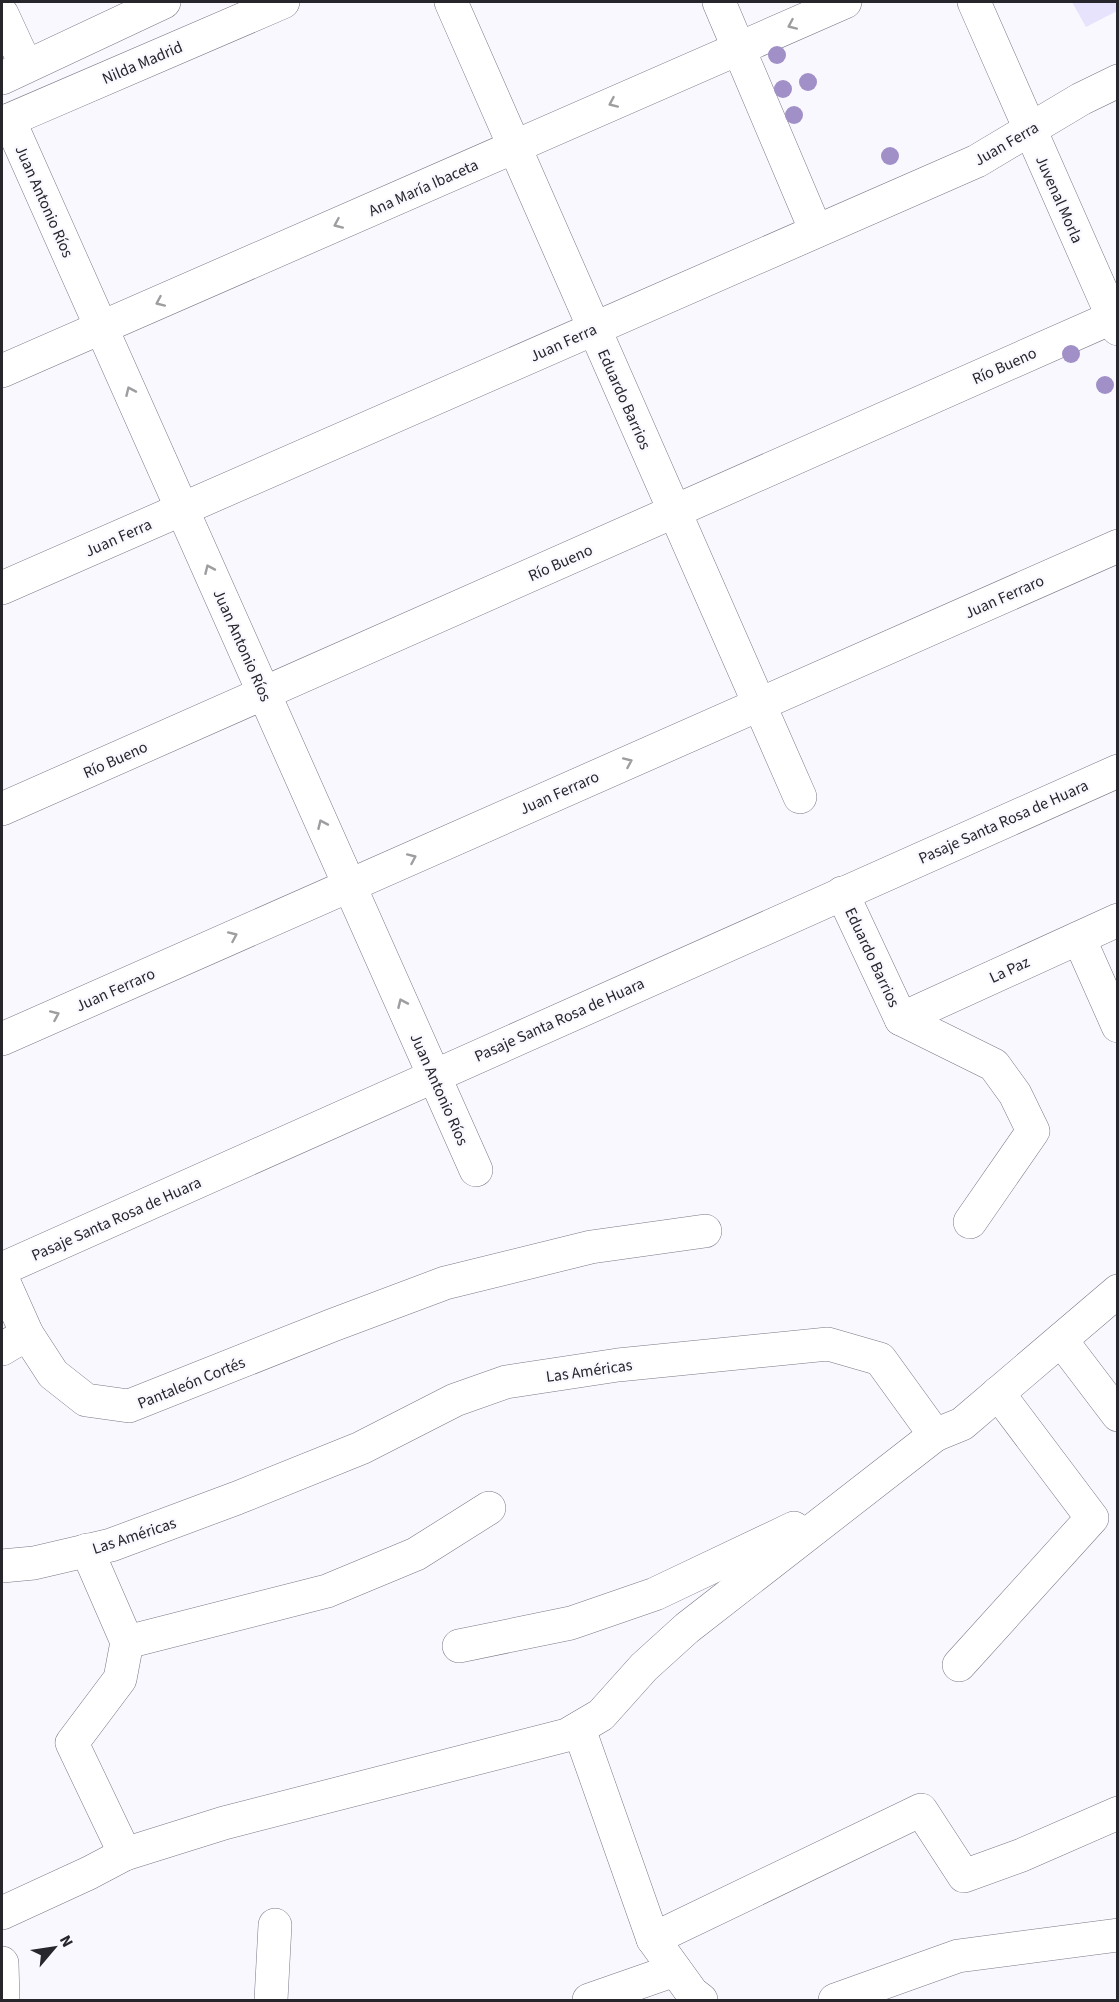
<svg xmlns="http://www.w3.org/2000/svg" width="1119" height="2002" viewBox="0 0 1119 2002" font-family="'Source Sans 3',sans-serif">
	<style>
		.green { fill: #e8e3fd }
		.lines { fill: none; stroke-linecap: round; stroke-linejoin: round }
		.minor-casing { stroke: #7a7886; stroke-width: 34 }
		.minor { stroke: #fff; stroke-width: 33 }
		.tree { fill: #a090c7 }
		.oneway { stroke: #9e9da0 }
		.labels { text-anchor: middle; stroke-width: 4.5; stroke-linejoin: round; paint-order: stroke }
		.street-label { font-size: 16px; fill: #27262c; stroke: #f9f8ff }
	</style>
	<rect width="100%" height="100%" fill="#f9f8ff"/>
	<polygon class="green" points="1072,2 1117,2 1117,11 1086,27"/>
	<g class="lines">
		<defs>
			<g id="minor">
				<polyline points="451,2 800,797"/>
				<polyline points="719,2 816,231"/>
				<polyline points="974,2 1118,329"/>
				<polyline points="2,14 26,66"/>
				<polyline points="2,78 164,2"/>
				<polyline points="9,120 476,1170"/>
				<polyline points="2,123 283,2"/>
				<polyline points="2,371 845,2"/>
				<polyline points="2,588 977,161 1081,99 1118,81"/>
				<polyline points="2,809 1118,315"/>
				<polyline points="842,893 901,1019 994,1065 1015,1094 1033,1131 970,1222"/>
				<polyline points="1079,938 1118,1026"/>
				<polyline points="901,1019 1118,920"/>
				<polyline points="2,1039 1118,546"/>
				<polyline points="2,1269 1118,771"/>
				<polyline points="2,1278 27,1334 53,1374 86,1400 129,1406 333,1325 445,1283 591,1247 705,1231"/>
				<polyline points="1061,1340 1118,1415"/>
				<polyline points="2,1349 27,1334"/>
				<polyline points="87,1550 127,1642 120,1679 72,1743 125,1854"/>
				<polyline points="2,1566 34,1563 111,1545 237,1498 361,1448 455,1400 506,1382 618,1365 828,1344 880,1359 935,1435 962,1424 1118,1291"/>
				<polyline points="127,1642 327,1591 416,1554 489,1508"/>
				<polyline points="459,1646 571,1623 655,1594 794,1528"/>
				<polyline points="959,1665 1092,1518 998,1393"/>
				<polyline points="579,1729 653,1939 692,1993 701,2000"/>
				<polyline points="2,1913 89,1873 125,1854 224,1823 567,1735 601,1715 644,1667 687,1628 935,1435"/>
				<polyline points="653,1939 921,1810 964,1876 1022,1855 1118,1813"/>
				<polyline points="2,1963 3,2000"/>
				<polyline points="271,2000 275,1925"/>
				<polyline points="589,2000 675,1970"/>
				<polyline points="835,2000 958,1956 1118,1935"/>
			</g>
		</defs>
		<use href="#minor" class="minor-casing"/>
		<use href="#minor" class="minor"/>
	</g>
	<g class="tree">
		<circle cx="777" cy="55" r="9"/>
		<circle cx="808" cy="82" r="9"/>
		<circle cx="783" cy="89" r="9"/>
		<circle cx="794" cy="115" r="9"/>
		<circle cx="890" cy="156" r="9"/>
		<circle cx="1071" cy="354" r="9"/>
		<circle cx="1105" cy="385" r="9"/>
	</g>
	<defs><path id="oneway-chevron" d="M-2-3.5L2.5 0L-2 3.5" fill="none" stroke-width="1.6" stroke-linecap="round" stroke-linejoin="round" transform="scale(1.5)"/></defs>
	<g class="oneway">
		<use href="#oneway-chevron" transform="translate(792 25) rotate(156)"/>
		<use href="#oneway-chevron" transform="translate(613 103) rotate(156)"/>
		<use href="#oneway-chevron" transform="translate(338 224) rotate(156)"/>
		<use href="#oneway-chevron" transform="translate(160 302) rotate(156)"/>
		<use href="#oneway-chevron" transform="translate(130 391) rotate(-114)"/>
		<use href="#oneway-chevron" transform="translate(209 569) rotate(-114)"/>
		<use href="#oneway-chevron" transform="translate(628 762) rotate(-24)"/>
		<use href="#oneway-chevron" transform="translate(322 824) rotate(-114)"/>
		<use href="#oneway-chevron" transform="translate(412 858) rotate(-24)"/>
		<use href="#oneway-chevron" transform="translate(233 936) rotate(-24)"/>
		<use href="#oneway-chevron" transform="translate(402 1003) rotate(-114)"/>
		<use href="#oneway-chevron" transform="translate(55 1015) rotate(-24)"/>
	</g>
	<g class="labels">
		<g class="street-label">
			<text transform="translate(142 62) rotate(-23)" y="6">Nilda Madrid</text>
			<text transform="translate(1006 143) rotate(-30)" y="6">Juan Ferra</text>
			<text transform="translate(423 187) rotate(-24)" y="6">Ana María Ibaceta</text>
			<text transform="translate(1060 199) rotate(66)" y="6">Juvenal Morla</text>
			<text transform="translate(45 201) rotate(66)" y="6">Juan Antonio Ríos</text>
			<text transform="translate(563 342) rotate(-24)" y="6">Juan Ferra</text>
			<text transform="translate(1004 365) rotate(-24)" y="6">Río Bueno</text>
			<text transform="translate(625 399) rotate(66)" y="6">Eduardo Barrios</text>
			<text transform="translate(118 537) rotate(-24)" y="6">Juan Ferra</text>
			<text transform="translate(560 562) rotate(-24)" y="6">Río Bueno</text>
			<text transform="translate(1004 596) rotate(-24)" y="6">Juan Ferraro</text>
			<text transform="translate(243 645) rotate(66)" y="6">Juan Antonio Ríos</text>
			<text transform="translate(115 759) rotate(-24)" y="6">Río Bueno</text>
			<text transform="translate(559 792) rotate(-24)" y="6">Juan Ferraro</text>
			<text transform="translate(1003 821) rotate(-24)" y="6">Pasaje Santa Rosa de Huara</text>
			<text transform="translate(873 957) rotate(65)" y="6">Eduardo Barrios</text>
			<text transform="translate(1009 969) rotate(-25)" y="6">La Paz</text>
			<text transform="translate(115 989) rotate(-24)" y="6">Juan Ferraro</text>
			<text transform="translate(559 1019) rotate(-24)" y="6">Pasaje Santa Rosa de Huara</text>
			<text transform="translate(440 1089) rotate(66)" y="6">Juan Antonio Ríos</text>
			<text transform="translate(116 1218) rotate(-24)" y="6">Pasaje Santa Rosa de Huara</text>
			<text transform="translate(589 1370) rotate(-8)" y="6">Las Américas</text>
			<text transform="translate(191 1382) rotate(-22)" y="6">Pantaleón Cortés</text>
			<text transform="translate(134 1535) rotate(-18)" y="6">Las Américas</text>
		</g>
	</g>
	<rect width="1119" height="2002" fill="none" stroke="#27262c" stroke-width="6"/>
	<g transform="translate(54 1948) rotate(61)" stroke="#f9f8ff" stroke-width="4.5" paint-order="stroke">
	<path d="M0-4.5L10 22L0 15L-10 22Z" fill="#27262c"/>
	<text y="-9" font-size="16" font-weight="bold" text-anchor="middle" fill="#27262c">N</text>
	</g>
</svg>
